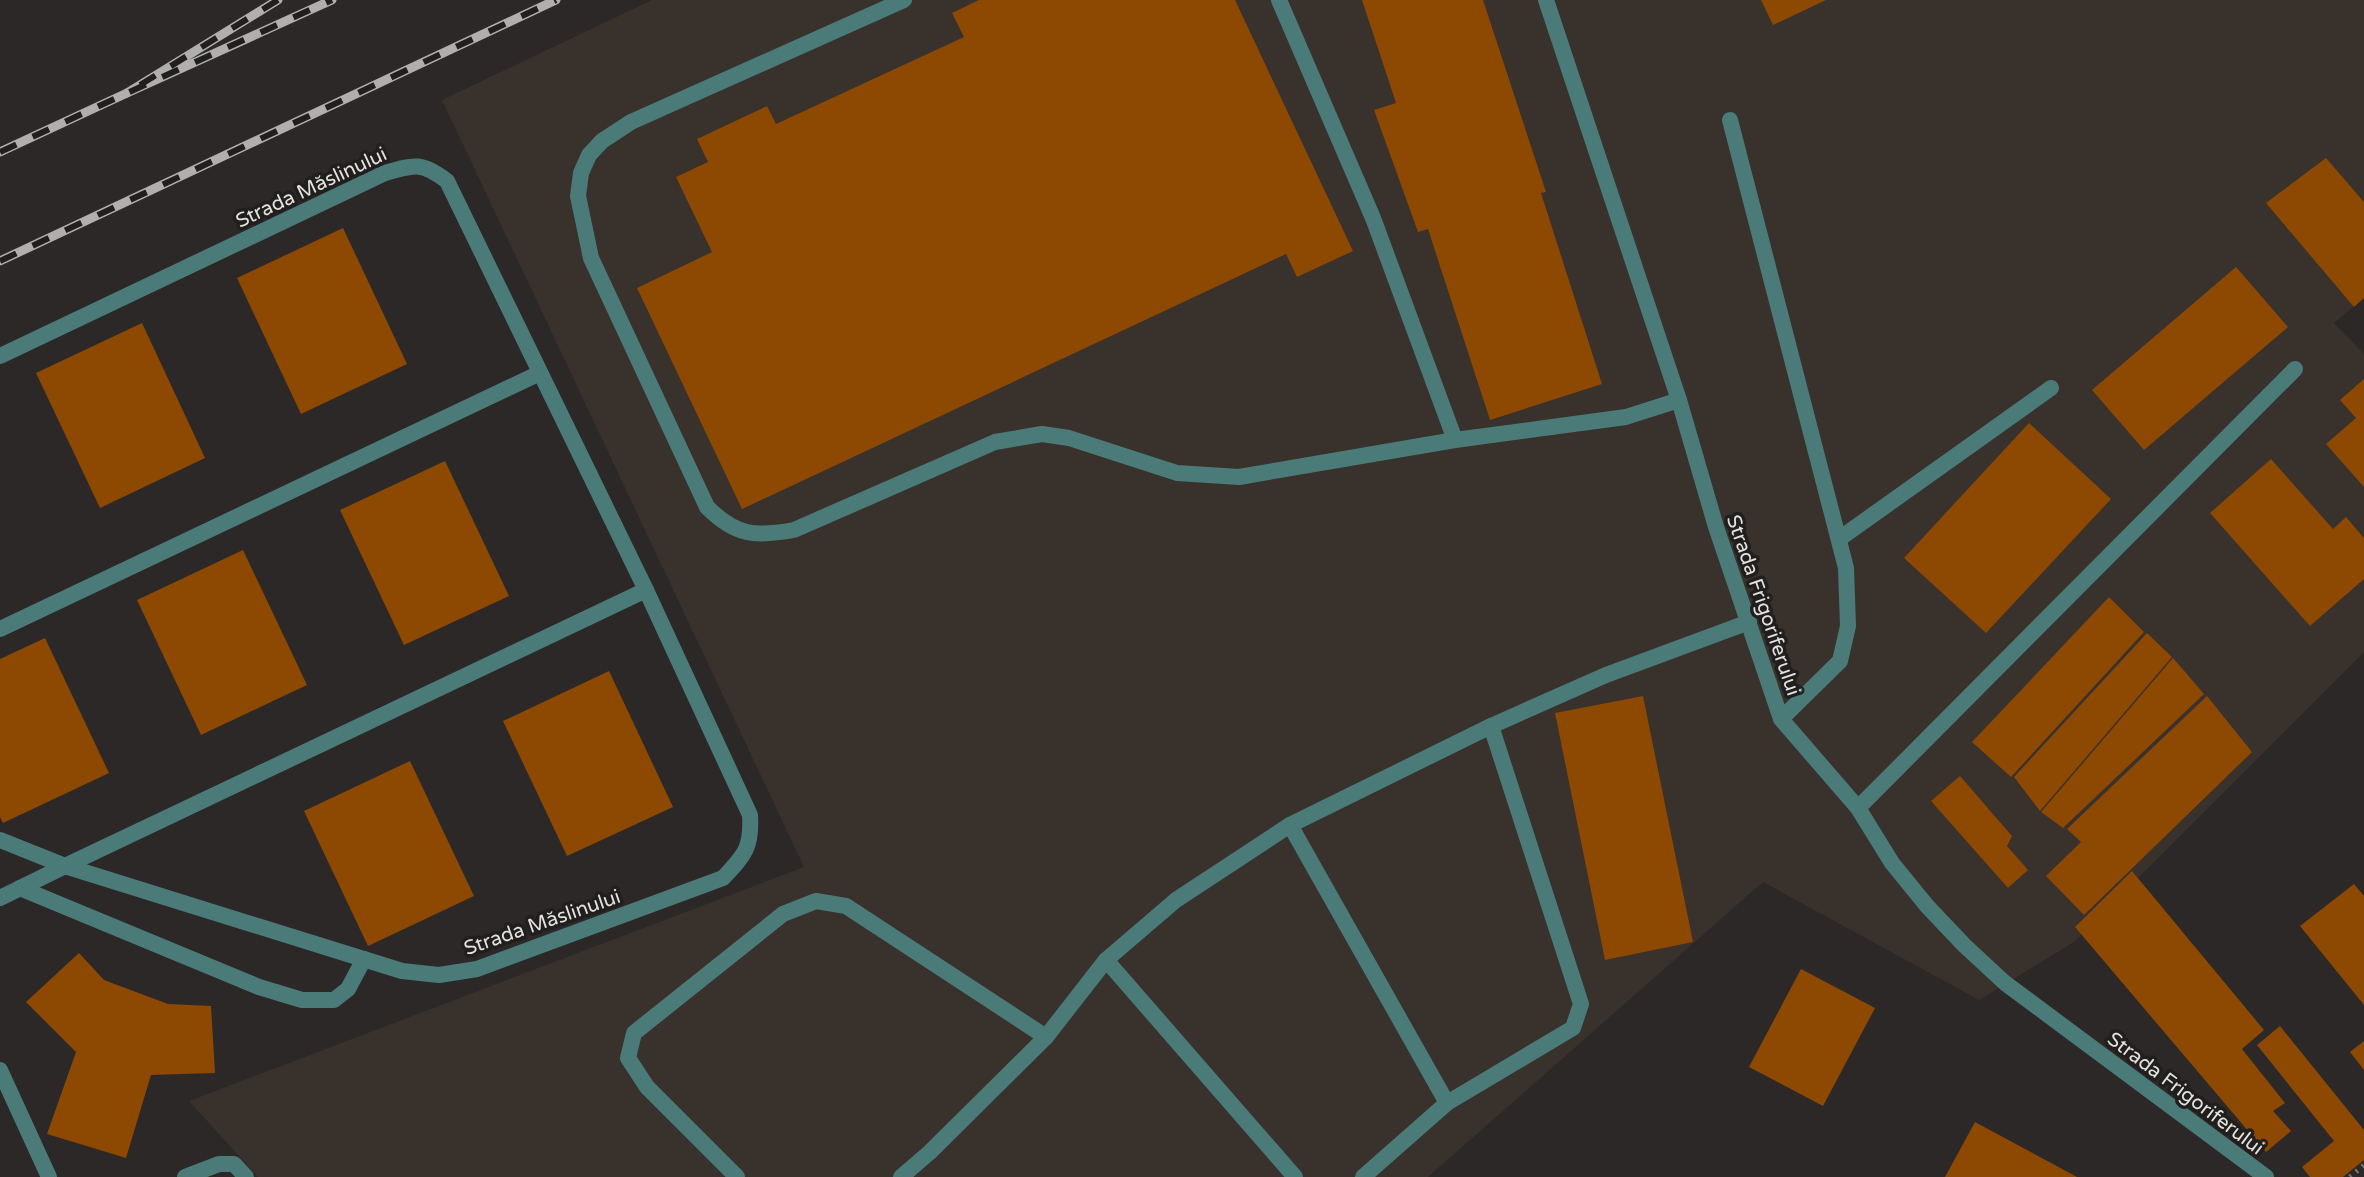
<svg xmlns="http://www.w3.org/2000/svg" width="2364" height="1177" viewBox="0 0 2364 1177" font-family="'Varela Round',sans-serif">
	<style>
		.built { fill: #38312c }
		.building { fill: #8d4902 }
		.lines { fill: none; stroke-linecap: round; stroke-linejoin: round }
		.path { stroke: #797675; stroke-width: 5; stroke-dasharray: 2 6; stroke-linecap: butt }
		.lane { stroke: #4b7b78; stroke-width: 16 }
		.street { stroke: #4b7b78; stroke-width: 16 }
		.rail-casing { stroke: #b1afae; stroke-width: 9 }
		.rail { stroke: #211f1d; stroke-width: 6; stroke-dasharray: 18; stroke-linecap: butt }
		.labels { text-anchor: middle; stroke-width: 7; stroke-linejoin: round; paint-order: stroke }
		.street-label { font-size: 20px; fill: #e4e2e1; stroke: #211f1d }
	</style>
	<rect width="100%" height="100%" fill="#2b2827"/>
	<polygon class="built" points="652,0 2364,0 2364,298 2334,323 2364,354 2364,652 2074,942 1979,1000 1763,882 1428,1177 258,1177 189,1101 804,867 442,100"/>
	<g class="building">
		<polygon points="979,0 1235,0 1353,251 1297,277 1286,254 742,509 637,288 712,252 676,177 708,162 697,139 767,106 776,124 964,37 952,13"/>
		<polygon points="1362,0 1483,0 1546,192 1541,193 1602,384 1490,420 1428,229 1418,232 1374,110 1396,103"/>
		<polygon points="1761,0 1826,0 1773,25"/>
		<polygon points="2326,158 2364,202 2364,298 2354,307 2266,203"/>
		<polygon points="343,228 407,364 301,414 237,278"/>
		<polygon points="2236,267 2288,327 2144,450 2092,390"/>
		<polygon points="142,323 205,458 100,508 36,373"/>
		<polygon points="2364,379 2364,487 2326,444 2356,418 2340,400"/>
		<polygon points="2029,423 2111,499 1986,633 1904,558"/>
		<polygon points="2271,459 2333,529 2346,517 2364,538 2364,579 2310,626 2210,513"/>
		<polygon points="445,461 509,596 404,645 340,510"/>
		<polygon points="243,550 307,685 201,735 137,600"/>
		<polygon points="2109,597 2144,632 2011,777 1972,742"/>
		<polygon points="2147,633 2172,657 2040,811 2014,777"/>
		<polygon points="45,638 109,773 3,823 0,817 0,659"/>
		<polygon points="2173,658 2204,694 2063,828 2041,812"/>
		<polygon points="609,671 673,807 567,856 503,721"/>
		<polygon points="1643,696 1693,942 1605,960 1555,713"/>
		<polygon points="2207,696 2252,752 2084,915 2046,876 2081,842 2067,829"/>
		<polygon points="410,761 474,896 368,946 304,811"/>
		<polygon points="1960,776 2012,836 2007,846 2028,870 2008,888 1931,801"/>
		<polygon points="2132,871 2264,1030 2242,1049 2285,1103 2273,1111 2291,1131 2266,1152 2075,927"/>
		<polygon points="2354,884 2364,896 2364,1005 2300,926"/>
		<polygon points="79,953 104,980 168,1004 211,1006 215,1073 151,1075 126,1158 47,1134 76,1052 26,1002"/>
		<polygon points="1801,969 1875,1008 1823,1106 1749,1067"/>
		<polygon points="2280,1026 2364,1130 2364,1160 2343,1177 2310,1177 2302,1167 2334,1141 2257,1045"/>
		<polygon points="2364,1041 2364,1070 2350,1052"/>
		<polygon points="1975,1122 2077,1177 1945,1177"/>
	</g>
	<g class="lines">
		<polyline class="path" points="2350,1177 2364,1165"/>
		<g class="lane">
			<path d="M904,0L631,122L602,141L589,155L581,173L578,196L591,258L707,507C736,536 755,537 794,530L995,442L1042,434L1069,438L1177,473L1239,477L1455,440L1626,417L1679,400"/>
			<polyline points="1279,0 1373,218 1455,440"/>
			<polyline points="1730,120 1846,568 1848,626 1840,661 1781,719"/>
			<polyline points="1839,539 2051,388"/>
			<polyline points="0,629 540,373"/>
			<polyline points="1858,808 2295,369"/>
			<polyline points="1290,825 1447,1103 1363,1177"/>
			<polyline points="65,866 646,590"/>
			<polyline points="20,888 259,987 302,1000 334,1000 348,989 364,959"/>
			<polyline points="1106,960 1295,1177"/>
			<polyline points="1447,1103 1573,1028 1581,1004 1491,726"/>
			<polyline points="185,1177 219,1164 234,1164 246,1177"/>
			<polyline points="737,1177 647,1087 628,1058 634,1033 783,914 816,901 846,906 1046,1037"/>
			<polyline points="901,1177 930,1152 1046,1037 1106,960 1176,900 1290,825 1491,726 1606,675 1749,622"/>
		</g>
		<g class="street">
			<polyline points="1546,0 1679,400 1716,527 1781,719 1858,808 1892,863 1927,906 1964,945 2005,983 2266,1177"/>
			<path d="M0,356L385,173C415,164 422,162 447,181L646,590L750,815C752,847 745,855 723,878L477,969L439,975L402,971L65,866L0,840"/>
			<polyline points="0,898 65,866"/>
			<polyline points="0,1070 49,1177"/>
		</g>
		<defs>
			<g id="rail">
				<polyline points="278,0 127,93 332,0"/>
				<polyline points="0,152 127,93"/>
				<polyline points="0,261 556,0"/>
			</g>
		</defs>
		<use href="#rail" class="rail-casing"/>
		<use href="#rail" class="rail"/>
	</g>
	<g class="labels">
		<g class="street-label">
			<text transform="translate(311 187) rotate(-25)" y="7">Strada Măslinului</text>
			<text transform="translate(1764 605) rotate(71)" y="7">Strada Frigoriferului</text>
			<text transform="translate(542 922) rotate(-19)" y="7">Strada Măslinului</text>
			<text transform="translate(2186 1093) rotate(37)" y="7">Strada Frigoriferului</text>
		</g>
	</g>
</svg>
